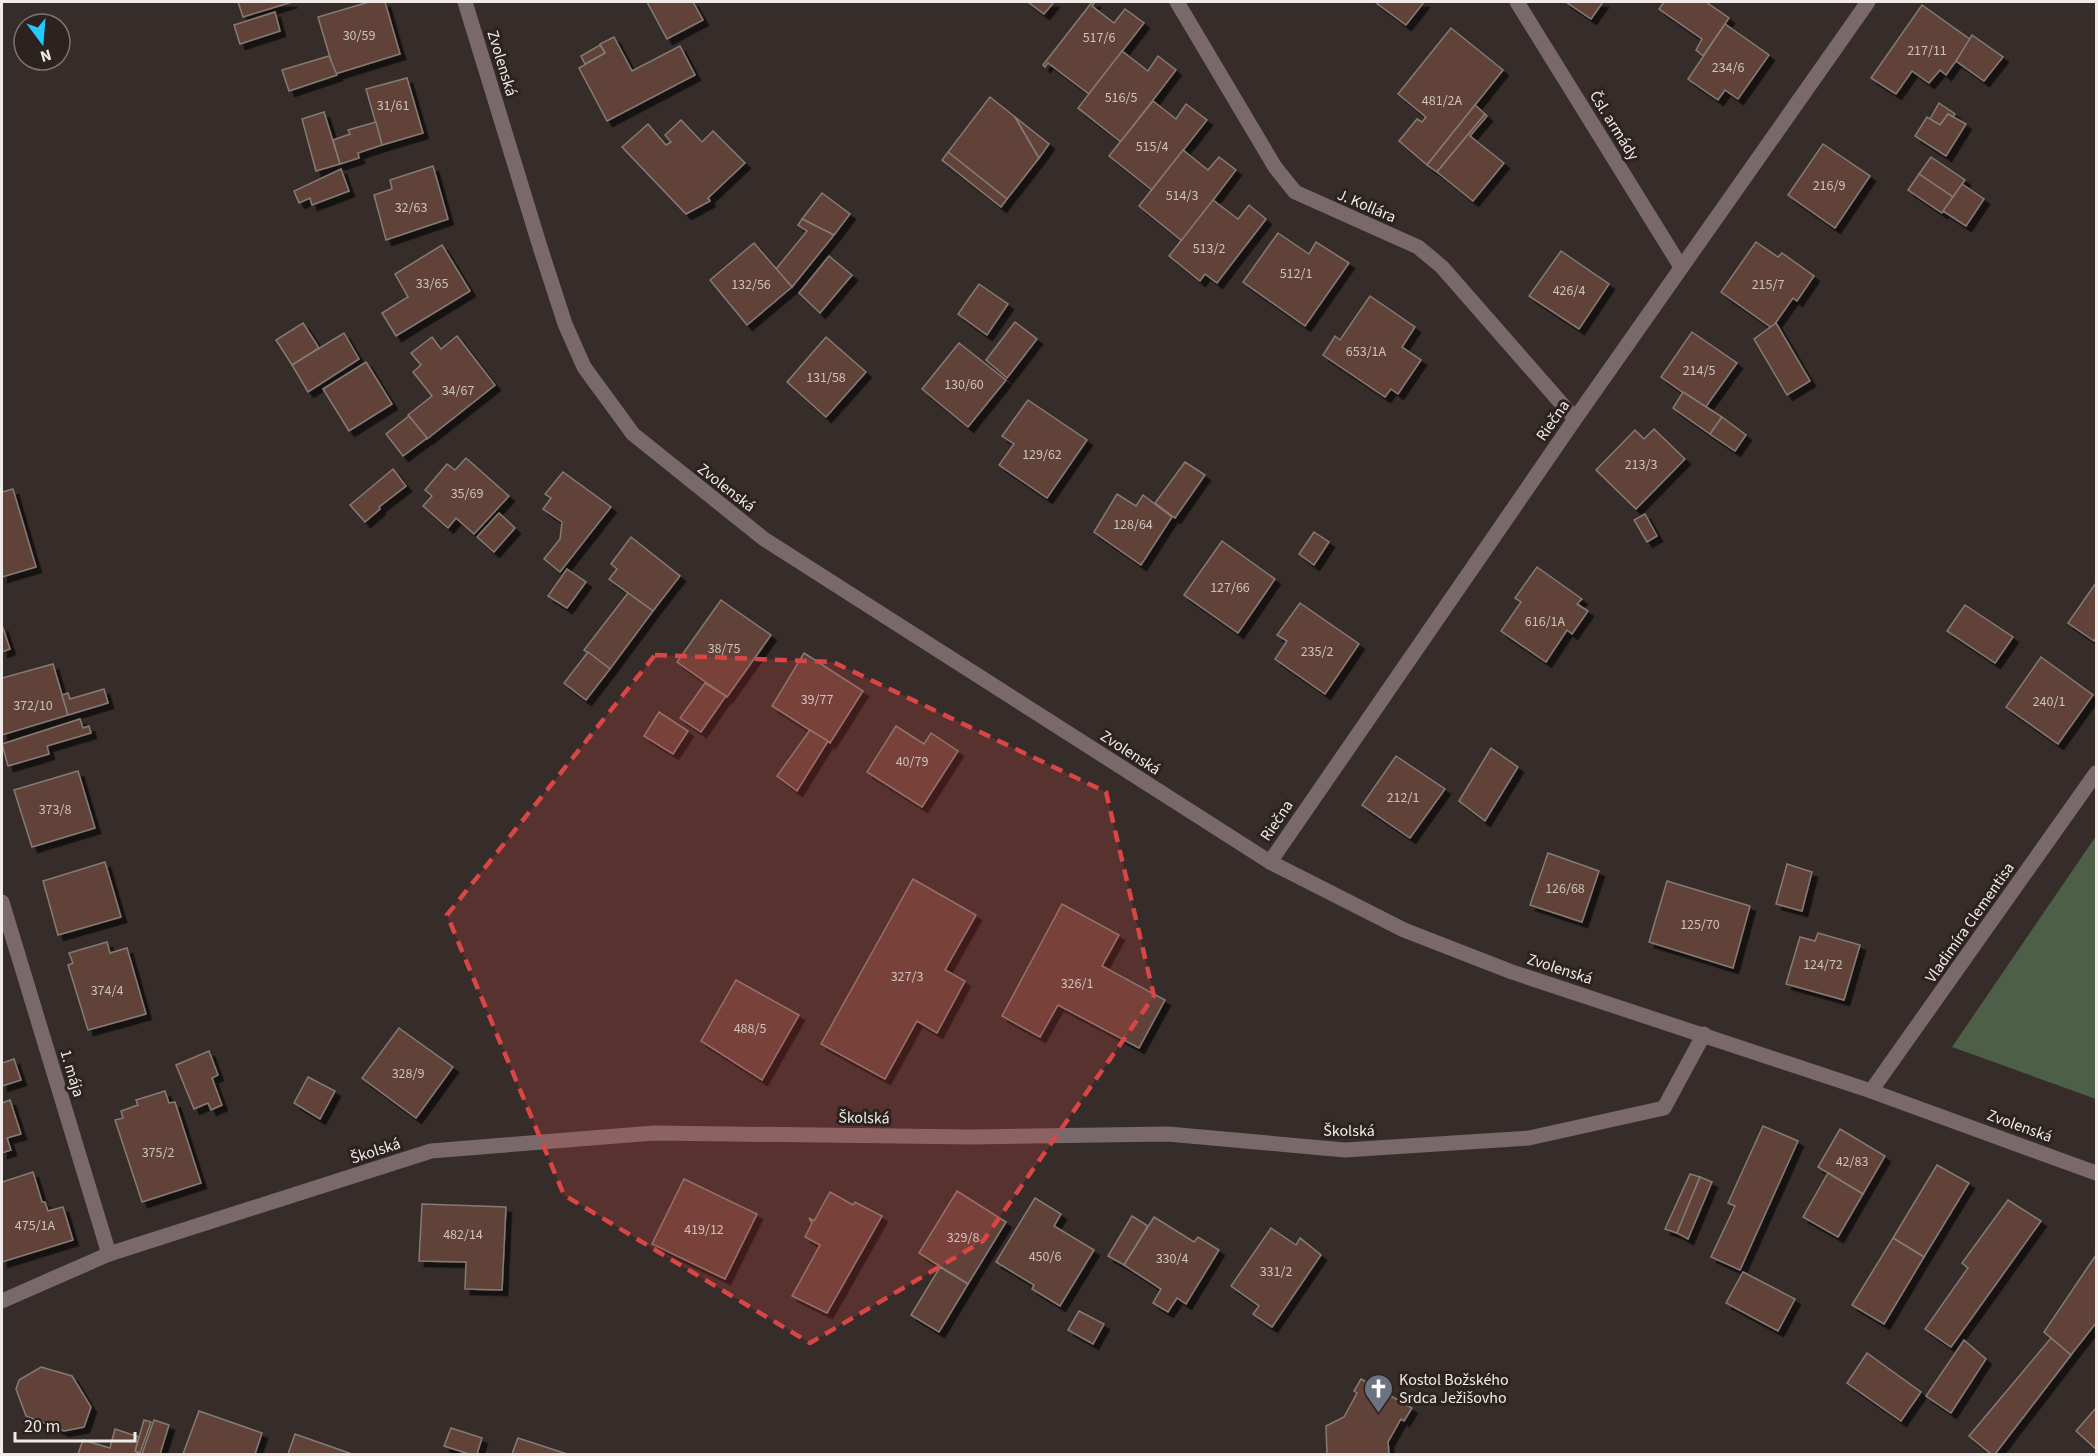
<svg xmlns="http://www.w3.org/2000/svg" width="2098" height="1456" viewBox="0 0 2098 1456" font-family="'Source Sans 3',sans-serif">
	<style>
		.green { fill: #4d5f46 }
		.building { fill: #614337; stroke: #847a76; stroke-width: 1.5; filter: url(#shadow) }
		.lines { fill: none; stroke-linecap: round; stroke-linejoin: round }
		.minor { stroke: #79696b; stroke-width: 15 }
		.tertiary { stroke: #79696b; stroke-width: 15 }
		.marked { fill: #da4545; fill-opacity: 0.2; stroke: #da4545; stroke-width: 4.5; stroke-dasharray: 12 8; stroke-linejoin: round }
		.labels { text-anchor: middle; stroke-width: 6; stroke-linejoin: round; paint-order: stroke }
		.number-label { font-size: 14px; fill: #ccc1bc }
		.street-label { font-size: 16px; fill: #f0ebe8; stroke: #2c2320 }
		.poi-label { font-size: 16px; fill: #f0ebe8; stroke: #2c2320; text-anchor: start }
	</style>
	<defs>
		<filter id="shadow"><feDropShadow dx="5.5" dy="5.5" stdDeviation="0" flood-color="#0009"/></filter>
	</defs>
	<rect width="100%" height="100%" fill="#362d2a"/>
	<polygon class="green" points="2096,836 2096,1099 1952,1047"/>
	<g class="building">
		<polygon points="238,2 292,2 243,17"/>
		<polygon points="369,2 385,2 400,54 335,74 318,17"/>
		<polygon points="647,2 693,2 703,20 667,39"/>
		<polygon points="1028,2 1054,2 1044,14"/>
		<polygon points="1092,2 1095,2 1092,6 1114,23 1125,9 1144,23 1089,94 1048,63 1045,67 1043,65"/>
		<polygon points="1375,2 1424,2 1406,25"/>
		<polygon points="1566,2 1603,2 1591,19"/>
		<polygon points="1664,2 1706,2 1729,18 1703,56 1696,50 1702,39 1659,9"/>
		<polygon points="1922,5 1971,40 1946,75 1940,70 1929,83 1912,71 1896,94 1871,78"/>
		<polygon points="275,12 280,31 240,44 234,25"/>
		<polygon points="1725,24 1769,55 1738,99 1725,90 1718,100 1688,79"/>
		<polygon points="1451,28 1503,70 1427,165 1399,141 1417,119 1422,122 1426,117 1398,94"/>
		<polygon points="1972,35 2003,57 1984,81 1956,61"/>
		<polygon points="614,37 632,71 680,46 695,75 607,121 579,68 605,53 600,44"/>
		<polygon points="600,45 605,53 585,64 581,56"/>
		<polygon points="1122,51 1148,71 1158,56 1176,70 1121,142 1078,108"/>
		<polygon points="329,56 337,75 289,91 282,70"/>
		<polygon points="407,78 423,133 382,145 366,89"/>
		<polygon points="990,97 1015,117 1039,158 1007,199 948,152"/>
		<polygon points="1153,101 1176,119 1186,104 1207,120 1152,190 1109,156"/>
		<polygon points="1939,103 1955,114 1953,117 1948,114 1940,125 1930,119"/>
		<polygon points="1475,105 1485,114 1437,172 1427,165"/>
		<polygon points="324,112 340,164 316,171 302,119"/>
		<polygon points="1485,114 1487,116 1470,136 1504,163 1473,201 1437,172"/>
		<polygon points="1948,114 1966,124 1946,156 1915,136 1927,117 1940,125"/>
		<polygon points="1015,117 1049,144 1039,158"/>
		<polygon points="681,120 702,142 713,131 745,163 708,198 710,201 686,214 622,147 648,124 666,145 671,142 665,135"/>
		<polygon points="376,122 382,145 358,153 359,158 340,164 333,140 350,134 348,130"/>
		<polygon points="1823,144 1870,176 1835,228 1788,195"/>
		<polygon points="1183,150 1208,170 1219,157 1236,170 1182,241 1139,206"/>
		<polygon points="948,152 1007,199 1001,207 942,160"/>
		<polygon points="1931,157 1965,180 1953,197 1919,174"/>
		<polygon points="433,166 448,219 386,240 374,195 392,189 390,180"/>
		<polygon points="341,169 349,191 312,205 310,198 299,203 294,191"/>
		<polygon points="1919,174 1953,197 1942,213 1908,190"/>
		<polygon points="1962,184 1984,199 1966,226 1943,211"/>
		<polygon points="822,193 850,214 834,235 802,219"/>
		<polygon points="1213,200 1238,219 1249,205 1266,219 1217,283 1205,274 1200,281 1169,256"/>
		<polygon points="802,219 834,235 792,287 776,269 807,231 798,225"/>
		<polygon points="1278,233 1309,254 1316,242 1349,263 1305,326 1243,282"/>
		<polygon points="1756,242 1778,257 1782,253 1814,276 1797,301 1793,298 1772,328 1721,292"/>
		<polygon points="754,243 792,287 747,325 710,280"/>
		<polygon points="442,245 470,291 396,336 382,313 408,297 395,274"/>
		<polygon points="1561,251 1609,284 1579,329 1529,296"/>
		<polygon points="829,256 852,275 820,313 799,293"/>
		<polygon points="979,284 1008,304 987,335 958,314"/>
		<polygon points="1370,296 1415,327 1402,347 1421,360 1398,394 1391,389 1385,397 1323,355 1335,336 1340,340"/>
		<polygon points="1015,322 1037,339 1007,378 986,360"/>
		<polygon points="303,323 319,348 292,365 276,340"/>
		<polygon points="1776,323 1810,381 1787,395 1754,339"/>
		<polygon points="1692,332 1737,363 1705,408 1661,377"/>
		<polygon points="344,333 359,359 308,392 292,365"/>
		<polygon points="457,336 495,385 427,439 408,415 432,396 413,372 421,365 411,353 432,337 441,349"/>
		<polygon points="826,337 866,372 826,417 787,382"/>
		<polygon points="959,343 1006,380 968,427 922,389"/>
		<polygon points="366,362 392,404 349,431 323,389"/>
		<polygon points="1683,392 1722,417 1710,434 1673,408"/>
		<polygon points="1028,400 1087,440 1047,498 999,465 1014,444 1002,436"/>
		<polygon points="409,416 427,438 403,456 386,434"/>
		<polygon points="1722,417 1746,435 1735,451 1710,434"/>
		<polygon points="1654,429 1685,459 1636,509 1596,470 1635,430 1644,439"/>
		<polygon points="466,458 509,496 474,534 456,518 448,528 423,506 432,496 425,490 447,464 455,470"/>
		<polygon points="1185,462 1205,475 1175,518 1155,503"/>
		<polygon points="393,469 406,486 379,507 380,509 365,522 350,505"/>
		<polygon points="563,472 611,507 560,572 544,559 560,539 562,522 543,509 551,498 545,494"/>
		<polygon points="13,489 36,567 2,577 2,492"/>
		<polygon points="1117,494 1136,506 1143,495 1172,517 1141,565 1094,532"/>
		<polygon points="499,513 515,528 494,552 477,537"/>
		<polygon points="1645,514 1657,536 1647,542 1634,520"/>
		<polygon points="1314,532 1329,542 1314,565 1299,554"/>
		<polygon points="631,537 680,576 653,611 609,579 617,569 611,564"/>
		<polygon points="1222,541 1275,579 1238,633 1184,595"/>
		<polygon points="1537,567 1582,599 1577,604 1588,611 1572,634 1567,630 1546,662 1501,631 1521,602 1515,598"/>
		<polygon points="567,569 586,582 567,608 548,596"/>
		<polygon points="2096,583 2096,637 2094,641 2068,623"/>
		<polygon points="628,593 653,611 610,669 584,650"/>
		<polygon points="721,600 771,635 727,697 677,662"/>
		<polygon points="1300,603 1359,644 1325,694 1275,659 1287,641 1277,635"/>
		<polygon points="1965,605 2013,637 1995,663 1947,631"/>
		<polygon points="2,625 10,649 2,652"/>
		<polygon points="588,652 610,669 586,700 564,683"/>
		<polygon points="804,653 863,691 830,743 772,706"/>
		<polygon points="2041,657 2093,695 2058,744 2006,707"/>
		<polygon points="53,664 68,715 2,735 2,678"/>
		<polygon points="705,683 726,696 701,732 680,718"/>
		<polygon points="104,689 108,703 68,715 62,695 68,693 70,699"/>
		<polygon points="659,712 688,731 673,754 644,736"/>
		<polygon points="80,719 83,728 89,726 91,733 47,746 49,754 8,766 2,744"/>
		<polygon points="896,726 924,744 931,733 958,751 922,807 867,772"/>
		<polygon points="810,730 828,741 797,791 777,776"/>
		<polygon points="1491,748 1518,767 1485,821 1459,801"/>
		<polygon points="1396,756 1445,789 1410,838 1362,805"/>
		<polygon points="78,771 95,828 32,847 14,790"/>
		<polygon points="1548,853 1599,871 1582,922 1530,905"/>
		<polygon points="105,862 121,917 58,935 43,881"/>
		<polygon points="1787,864 1812,872 1802,911 1776,904"/>
		<polygon points="913,879 976,915 945,970 965,981 937,1033 917,1021 885,1079 821,1044"/>
		<polygon points="1667,881 1750,906 1733,968 1649,942"/>
		<polygon points="1062,904 1119,935 1102,966 1165,1000 1139,1048 1058,1005 1040,1037 1002,1016"/>
		<polygon points="1818,933 1860,945 1844,1000 1786,984 1800,937 1815,941"/>
		<polygon points="107,942 110,953 127,948 146,1014 88,1030 68,965 73,963 69,953"/>
		<polygon points="736,980 799,1015 762,1080 701,1041"/>
		<polygon points="399,1028 453,1067 416,1118 362,1078"/>
		<polygon points="209,1051 218,1075 212,1078 222,1105 211,1110 208,1103 194,1109 176,1065"/>
		<polygon points="14,1059 21,1080 2,1086 2,1063"/>
		<polygon points="308,1077 335,1091 320,1119 294,1103"/>
		<polygon points="165,1091 169,1103 175,1102 201,1183 142,1202 115,1120 123,1118 121,1111 138,1105 136,1100"/>
		<polygon points="10,1100 21,1134 7,1138 11,1150 2,1153 2,1103"/>
		<polygon points="1763,1126 1798,1141 1740,1270 1711,1257 1735,1206 1728,1203"/>
		<polygon points="1840,1129 1885,1156 1863,1194 1818,1167"/>
		<polygon points="1937,1165 1969,1183 1924,1257 1893,1238"/>
		<polygon points="33,1172 42,1202 45,1202 48,1211 63,1207 73,1240 2,1262 2,1182"/>
		<polygon points="1828,1173 1863,1194 1838,1237 1803,1217"/>
		<polygon points="1690,1174 1700,1177 1677,1233 1665,1229"/>
		<polygon points="1700,1177 1712,1182 1688,1239 1677,1233"/>
		<polygon points="684,1179 757,1214 725,1279 652,1244"/>
		<polygon points="957,1191 1006,1222 968,1284 919,1253"/>
		<polygon points="830,1192 853,1205 855,1202 882,1216 827,1313 792,1296 820,1245 805,1237 812,1223 809,1218 814,1221"/>
		<polygon points="1035,1198 1061,1214 1054,1226 1094,1250 1060,1306 1032,1289 1034,1285 996,1262"/>
		<polygon points="2008,1200 2041,1221 1951,1347 1925,1329 1968,1268 1962,1263"/>
		<polygon points="422,1204 506,1207 502,1290 465,1289 466,1262 419,1261"/>
		<polygon points="1132,1216 1148,1226 1124,1265 1108,1256"/>
		<polygon points="1154,1217 1194,1242 1198,1237 1219,1250 1186,1304 1177,1298 1168,1312 1153,1303 1161,1289 1124,1265"/>
		<polygon points="1271,1228 1296,1245 1300,1238 1321,1255 1272,1327 1253,1314 1259,1306 1231,1286"/>
		<polygon points="1893,1238 1924,1257 1884,1324 1852,1305"/>
		<polygon points="2096,1255 2096,1323 2071,1355 2044,1332"/>
		<polygon points="940,1267 968,1284 939,1332 911,1315"/>
		<polygon points="1743,1272 1795,1299 1778,1331 1726,1303"/>
		<polygon points="1079,1311 1104,1324 1093,1344 1068,1330"/>
		<polygon points="2051,1338 2071,1355 1995,1454 1991,1454 1969,1436"/>
		<polygon points="1964,1340 1986,1359 1951,1413 1926,1396"/>
		<polygon points="1867,1353 1921,1392 1901,1421 1847,1383"/>
		<polygon points="41,1367 72,1376 91,1407 84,1427 64,1431 26,1416 16,1389 19,1380"/>
		<polygon points="1361,1379 1412,1408 1404,1421 1401,1419 1388,1442 1389,1454 1327,1454 1326,1426 1344,1417 1357,1393 1354,1391"/>
		<polygon points="2096,1408 2096,1449 2076,1431"/>
		<polygon points="199,1411 262,1433 255,1454 183,1454"/>
		<polygon points="144,1420 151,1422 140,1453 135,1451"/>
		<polygon points="154,1420 169,1425 160,1454 142,1454"/>
		<polygon points="451,1428 482,1438 477,1454 469,1454 444,1446"/>
		<polygon points="115,1429 139,1437 135,1451 140,1454 78,1454 83,1440 110,1448"/>
		<polygon points="295,1434 352,1454 288,1454"/>
		<polygon points="518,1438 567,1454 512,1454"/>
	</g>
	<g class="lines">
		<g class="minor">
			<polyline points="1177,2 1275,167 1295,192 1418,247 1442,267 1575,419"/>
			<polyline points="1517,2 1681,267"/>
			<polyline points="1270,862 1575,419 1868,2"/>
			<polyline points="2,902 109,1254"/>
			<polyline points="1871,1091 2096,773"/>
			<polyline points="2,1301 109,1254 431,1151 654,1133 972,1137 1168,1134 1345,1150 1529,1138 1664,1108 1704,1034"/>
		</g>
		<polyline class="tertiary" points="465,2 541,250 565,324 584,367 633,434 764,539 1270,862 1404,930 1512,972 1871,1091 2096,1173"/>
	</g>
	<path class="marked" d="M655,655L833,662L1106,792L1154,996L983,1241L810,1343L564,1195L447,915Z"/>
	<defs>
		<symbol id="church-pin" viewBox="-11 -11 22 30"><path d="M0 17L-7.5 6A9.5 9.5 0 1 1 7.5 6Z" fill="#6b7280" stroke="#2c2320"/><path d="M-1.2-6h2.4v3.5h3.3v2.4h-3.3V6h-2.4V-.1h-3.3v-2.4h3.3Z" fill="#fff"/></symbol>
	</defs>
	<g fill-rule="evenodd">
		<use href="#church-pin" x="1362" y="1372" width="33" height="45"/>
	</g>
	<g class="labels">
		<g class="number-label">
			<text x="359" y="40">30/59</text>
			<text x="1099" y="42">517/6</text>
			<text x="1927" y="55">217/11</text>
			<text x="1728" y="72">234/6</text>
			<text x="1121" y="102">516/5</text>
			<text x="1442" y="105">481/2A</text>
			<text x="393" y="110">31/61</text>
			<text x="1152" y="151">515/4</text>
			<text x="1829" y="190">216/9</text>
			<text x="1182" y="200">514/3</text>
			<text x="411" y="212">32/63</text>
			<text x="1209" y="253">513/2</text>
			<text x="1296" y="278">512/1</text>
			<text x="432" y="288">33/65</text>
			<text x="751" y="289">132/56</text>
			<text x="1768" y="289">215/7</text>
			<text x="1569" y="295">426/4</text>
			<text x="1366" y="356">653/1A</text>
			<text x="1699" y="375">214/5</text>
			<text x="826" y="382">131/58</text>
			<text x="964" y="389">130/60</text>
			<text x="458" y="395">34/67</text>
			<text x="1042" y="459">129/62</text>
			<text x="1641" y="469">213/3</text>
			<text x="467" y="498">35/69</text>
			<text x="1133" y="529">128/64</text>
			<text x="1230" y="592">127/66</text>
			<text x="1545" y="626">616/1A</text>
			<text x="724" y="653">38/75</text>
			<text x="1317" y="656">235/2</text>
			<text x="817" y="704">39/77</text>
			<text x="2049" y="706">240/1</text>
			<text x="33" y="710">372/10</text>
			<text x="912" y="766">40/79</text>
			<text x="1403" y="802">212/1</text>
			<text x="55" y="814">373/8</text>
			<text x="1565" y="893">126/68</text>
			<text x="1700" y="929">125/70</text>
			<text x="1823" y="969">124/72</text>
			<text x="907" y="981">327/3</text>
			<text x="1077" y="988">326/1</text>
			<text x="107" y="995">374/4</text>
			<text x="750" y="1033">488/5</text>
			<text x="408" y="1078">328/9</text>
			<text x="158" y="1157">375/2</text>
			<text x="1852" y="1166">42/83</text>
			<text x="35" y="1230">475/1A</text>
			<text x="704" y="1234">419/12</text>
			<text x="463" y="1239">482/14</text>
			<text x="963" y="1242">329/8</text>
			<text x="1045" y="1261">450/6</text>
			<text x="1172" y="1263">330/4</text>
			<text x="1276" y="1276">331/2</text>
		</g>
		<g class="street-label">
			<text transform="translate(503 63) rotate(73)" y="6">Zvolenská</text>
			<text transform="translate(1615 125) rotate(58)" y="6">Čsl. armády</text>
			<text transform="translate(1367 205) rotate(23)" y="6">J. Kollára</text>
			<text transform="translate(1552 420) rotate(-55)" y="6">Riečna</text>
			<text transform="translate(727 487) rotate(38)" y="6">Zvolenská</text>
			<text transform="translate(1131 752) rotate(33)" y="6">Zvolenská</text>
			<text transform="translate(1276 820) rotate(-56)" y="6">Riečna</text>
			<text transform="translate(1969 922) rotate(-55)" y="6">Vladimíra Clementisa</text>
			<text transform="translate(1560 968) rotate(18)" y="6">Zvolenská</text>
			<text transform="translate(73 1073) rotate(73)" y="6">1. mája</text>
			<text transform="translate(864 1117) rotate(1)" y="6">Školská</text>
			<text transform="translate(2020 1125) rotate(20)" y="6">Zvolenská</text>
			<text x="1349" y="1136">Školská</text>
			<text transform="translate(375 1150) rotate(-18)" y="6">Školská</text>
		</g>
		<g class="poi-label">
			<text x="1399" y="1385">Kostol Božského<tspan x="1399" dy="18">Srdca Ježišovho</tspan></text>
		</g>
	</g>
	<rect width="2098" height="1456" fill="none" stroke="#f0ebe8" stroke-width="6"/>
	<g transform="translate(42 42) rotate(164)"><circle r="28" fill="#2c2320" stroke="#7a7370" stroke-width="1.5"/>
	<path d="M0-4.5L10 22L0 15L-10 22Z" fill="#26c9fe"/>
	<text y="-9" font-size="16" font-weight="bold" text-anchor="middle" fill="#f0ebe8">N</text>
	</g>
	<path d="M15 1432v9h120v-9" fill="none" stroke="#f0ebe8" stroke-width="3"/>
	<text x="24" y="1432" font-size="18" fill="#f0ebe8" stroke="#2c2320" stroke-width="4.5" paint-order="stroke">20 m</text>
</svg>
